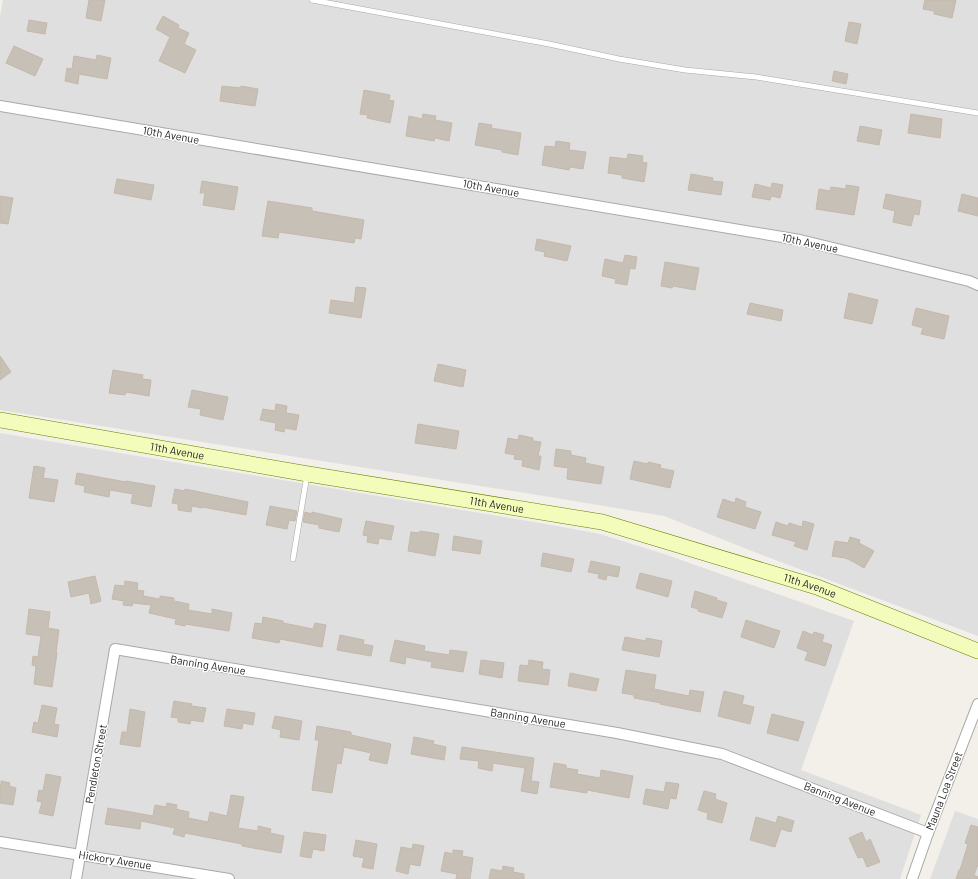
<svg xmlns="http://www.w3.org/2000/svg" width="978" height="879" viewBox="0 0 978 879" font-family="Barlow,sans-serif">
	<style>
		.residential { fill: #e0dfdf }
		.building { fill: #c7c0b7; stroke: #c5b8aa }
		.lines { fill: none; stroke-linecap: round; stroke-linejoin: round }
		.lane-casing { stroke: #a9a9a9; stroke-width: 6 }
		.street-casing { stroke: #a9a9a9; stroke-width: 12 }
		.secondary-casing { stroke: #698100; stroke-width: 16 }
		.lane { stroke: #fff; stroke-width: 5 }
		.street { stroke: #fff; stroke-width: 10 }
		.secondary { stroke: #f4fcbc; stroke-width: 15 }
		.labels { text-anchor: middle; stroke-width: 3; stroke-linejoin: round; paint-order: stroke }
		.street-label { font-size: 11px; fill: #222; stroke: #fff }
	</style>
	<rect width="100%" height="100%" fill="#f2f0e8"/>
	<g class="residential">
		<polygon points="3,0 978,0 978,636 757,553 664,516 544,496 0,410 0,16"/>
		<polygon points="0,433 546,524 600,534 664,554 854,621 801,770 921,815 900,879 0,879"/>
		<polygon points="955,811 978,819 978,879 930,879"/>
	</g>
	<g class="building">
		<polygon points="89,0 105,0 101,21 86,18"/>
		<polygon points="925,0 956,0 952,18 934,14 934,11 923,9"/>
		<polygon points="163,16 179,25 178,28 189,33 184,44 196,50 185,73 159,61 170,37 156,29"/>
		<polygon points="29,20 47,23 45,34 27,31"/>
		<polygon points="849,22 861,24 857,44 845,41"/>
		<polygon points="14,46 43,59 35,76 6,63"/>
		<polygon points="97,55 111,58 107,79 79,74 78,84 65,81 67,68 72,69 74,56 96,60"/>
		<polygon points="834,71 848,74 846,84 832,81"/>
		<polygon points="222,86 241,88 241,86 258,89 255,106 220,101"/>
		<polygon points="364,90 390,95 389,100 394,101 390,123 367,118 368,115 360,114"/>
		<polygon points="423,114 436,116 435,120 452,123 449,141 435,138 434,141 406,136 409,116 422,119"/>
		<polygon points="911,114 942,119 940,138 908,133"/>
		<polygon points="479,123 492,125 491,128 521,133 518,155 502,152 502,150 475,145"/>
		<polygon points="860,126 882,130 879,145 857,141"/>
		<polygon points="556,141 570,143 569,150 586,152 583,169 570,167 569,170 542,165 545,146 555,147"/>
		<polygon points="628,154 643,156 642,162 647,163 644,182 622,178 622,175 608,173 610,157 627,159"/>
		<polygon points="691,174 713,178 712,181 723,182 721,195 688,190"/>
		<polygon points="117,179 154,185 151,200 114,193"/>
		<polygon points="202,181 238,187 234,210 203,205 205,193 200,193"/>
		<polygon points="772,183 783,185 780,198 771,196 770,200 752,197 755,184 771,188"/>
		<polygon points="846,185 859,187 854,215 816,209 819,189 830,191 831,187 846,189"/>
		<polygon points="886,194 921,201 919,215 914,214 911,226 893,222 895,211 883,208"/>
		<polygon points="962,194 978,198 978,216 958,211"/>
		<polygon points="0,196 13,198 8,224 0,223"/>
		<polygon points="268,201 312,208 312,211 364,220 361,239 355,238 354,243 279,232 278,238 262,236"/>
		<polygon points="537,239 571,246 567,261 544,256 545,252 535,250"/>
		<polygon points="625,255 637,257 635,269 630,268 627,285 615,283 616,279 602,276 605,259 623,263"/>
		<polygon points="665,262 699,268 695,290 673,286 672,288 661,286"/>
		<polygon points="356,287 366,288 361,318 329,313 331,300 354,303"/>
		<polygon points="849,293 878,300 872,324 844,318"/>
		<polygon points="750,303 783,310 781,321 747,314"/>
		<polygon points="916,308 949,316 944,339 921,334 923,328 912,325"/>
		<polygon points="0,356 11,372 0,380"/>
		<polygon points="438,364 466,370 463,387 434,381"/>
		<polygon points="113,370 143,375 142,379 151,380 149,396 126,392 125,395 109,393"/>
		<polygon points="192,390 228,397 223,420 200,415 201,409 188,407"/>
		<polygon points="276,404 287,406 286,413 299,415 296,430 285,428 284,432 275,430 276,423 260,420 263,409 275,411"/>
		<polygon points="418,424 459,431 456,449 415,443"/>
		<polygon points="519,435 533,438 533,441 541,442 538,456 541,456 539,470 522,466 523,460 514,459 515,455 505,453 508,438 518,440"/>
		<polygon points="556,449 571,451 571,455 586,458 585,463 604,467 601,484 567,479 568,468 554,466"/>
		<polygon points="634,461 648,464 648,462 661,465 660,468 674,471 670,488 630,479"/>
		<polygon points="34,466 45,468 43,478 58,480 54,502 29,498"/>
		<polygon points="77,473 126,482 126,481 155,486 151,507 131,503 133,494 110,490 109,497 84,492 85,486 75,484"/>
		<polygon points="175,489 184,491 185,489 248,502 246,515 202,507 202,508 192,506 191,512 178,510 178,504 172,503"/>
		<polygon points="736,498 746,502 745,507 761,512 755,529 717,517 723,499 735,503"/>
		<polygon points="270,506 297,511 295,521 289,520 287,529 266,525"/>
		<polygon points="305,512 312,514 312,512 342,519 339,532 319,528 319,525 303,522"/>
		<polygon points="366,521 394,526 391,540 379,538 378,544 367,542 368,536 363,535"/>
		<polygon points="803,521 814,524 807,550 794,546 796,542 772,535 776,522 788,526 789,523 802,527"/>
		<polygon points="420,531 439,534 435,556 408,551 411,532 419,533"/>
		<polygon points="454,536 482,541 480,554 452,550"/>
		<polygon points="850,537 860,540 859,543 874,551 864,568 852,561 845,558 832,556 835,541 848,543"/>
		<polygon points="543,553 574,559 571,572 541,566"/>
		<polygon points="591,561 620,567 618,577 607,575 606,580 598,578 599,574 588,572"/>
		<polygon points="640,573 672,581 668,597 636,588"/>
		<polygon points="95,576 101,601 91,604 89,593 71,597 68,582"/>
		<polygon points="125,581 138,583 137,590 144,591 143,596 160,599 160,596 174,598 174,601 189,604 188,610 212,614 212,609 232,613 229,631 185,624 185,626 175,624 176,619 149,613 151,605 133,603 132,606 123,605 124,601 112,599 115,585 124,586"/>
		<polygon points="695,591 717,598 717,600 727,603 722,618 698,611 698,609 691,607"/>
		<polygon points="29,609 50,612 48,628 59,630 56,653 57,653 52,687 34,684 36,666 32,665 33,656 38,657 41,636 26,634"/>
		<polygon points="263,617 283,621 283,623 313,629 315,623 326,625 322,647 280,639 279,643 252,638 255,623 262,624"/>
		<polygon points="746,620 780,631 774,648 741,637"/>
		<polygon points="803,631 813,635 814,632 824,635 822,642 832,645 825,666 805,660 808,652 797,648"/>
		<polygon points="340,635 364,640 363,644 373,646 371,656 337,650"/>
		<polygon points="625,637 646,641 646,638 662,641 659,657 622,650"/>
		<polygon points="395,640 425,646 424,651 449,655 450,650 467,652 463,672 431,667 432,662 406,657 405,664 390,661"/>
		<polygon points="481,660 504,663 502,678 479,674"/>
		<polygon points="529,660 543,662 542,669 550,670 548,685 518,681 520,665 528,666"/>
		<polygon points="626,670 656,675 654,689 689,696 690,690 704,692 700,712 660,704 661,703 634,698 634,695 622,693"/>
		<polygon points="570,673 599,679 596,691 568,686"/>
		<polygon points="724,691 744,696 742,704 754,707 750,724 718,716"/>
		<polygon points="174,701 192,704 191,706 206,708 203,722 191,720 190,724 178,722 178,718 171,717"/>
		<polygon points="42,705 57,708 54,724 59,725 57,737 32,732 34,722 38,723"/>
		<polygon points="130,709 145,712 140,747 120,744 122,732 127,732"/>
		<polygon points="227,709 255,713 253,725 243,723 242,729 224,726"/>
		<polygon points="772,714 804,722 798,741 767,733"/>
		<polygon points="275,716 302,721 299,740 280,737 281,730 272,728"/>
		<polygon points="317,726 351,732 351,735 391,744 387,764 369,760 371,753 344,747 341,764 337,763 332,793 312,790 319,740 315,740"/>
		<polygon points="414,737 434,741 433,744 446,747 444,760 411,754"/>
		<polygon points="462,747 534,758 531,781 539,782 537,794 521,791 525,768 493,763 492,771 478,768 479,761 460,759"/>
		<polygon points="554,763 566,765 566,768 578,770 577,774 600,778 601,770 633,776 629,798 587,790 587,793 550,787"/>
		<polygon points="46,774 61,777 53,816 39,813 42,802 37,801 39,790 43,791"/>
		<polygon points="1,781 10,783 9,786 16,788 13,805 0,803 0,784 1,785"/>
		<polygon points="666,782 679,784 676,799 670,798 668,809 643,804 646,789 664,792"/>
		<polygon points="704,791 716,794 715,799 727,803 722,823 707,819 708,813 698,810"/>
		<polygon points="231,795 244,797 238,828 258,831 258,826 271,829 270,833 284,836 281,853 242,846 242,844 185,833 184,837 173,834 175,828 141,821 140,829 105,824 108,808 153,816 155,805 166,807 167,803 177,805 176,809 189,812 188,818 208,822 210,812 227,816"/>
		<polygon points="778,816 794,821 791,832 781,829 775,847 750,840 756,817 776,823"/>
		<polygon points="971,825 978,827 978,864 974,875 978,877 978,879 956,879 959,870 960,870 968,844 965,843"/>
		<polygon points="304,832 326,835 324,851 313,849 311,858 300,856"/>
		<polygon points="862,832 866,842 870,839 880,862 867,867 863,857 858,858 849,838"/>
		<polygon points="356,840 377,844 373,869 362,867 364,858 353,856"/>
		<polygon points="413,844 424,846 420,866 410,864 408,874 396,871 401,847 412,849"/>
		<polygon points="453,850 463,851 462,856 473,858 470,879 456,879 457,874 441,871 445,852 453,854"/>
		<polygon points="503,866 514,868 513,872 524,874 524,879 489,879 491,869 502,871"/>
	</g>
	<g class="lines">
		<defs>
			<g id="lane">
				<polyline points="312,0 549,44 619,59 685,70 756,77 978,113"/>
				<polyline points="293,559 307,475"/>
			</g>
			<g id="street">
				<polyline points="0,106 800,240 969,281 978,285"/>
				<polyline points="0,842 229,879"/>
				<polyline points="76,879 115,649 617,733 722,754 928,833"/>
				<polyline points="912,879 928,833 978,704"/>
			</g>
			<g id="secondary">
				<path id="s1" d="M0,420L308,474L602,522L817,587L978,651"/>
			</g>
		</defs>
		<use href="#lane" class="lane-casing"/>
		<use href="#street" class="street-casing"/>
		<use href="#secondary" class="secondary-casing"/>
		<use href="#lane" class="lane"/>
		<use href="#street" class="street"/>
		<use href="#secondary" class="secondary"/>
	</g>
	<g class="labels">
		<g class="street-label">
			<text transform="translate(171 135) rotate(10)" y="4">10th Avenue</text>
			<text transform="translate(491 188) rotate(10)" y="4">10th Avenue</text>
			<text transform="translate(810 243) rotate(12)" y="4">10th Avenue</text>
			<text dy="4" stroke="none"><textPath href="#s1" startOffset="180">11th Avenue</textPath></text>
			<text dy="4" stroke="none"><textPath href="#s1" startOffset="504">11th Avenue</textPath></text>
			<text dy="4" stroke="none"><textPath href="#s1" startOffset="828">11th Avenue</textPath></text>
			<text transform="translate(208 665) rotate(9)" y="4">Banning Avenue</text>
			<text transform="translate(528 718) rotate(9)" y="4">Banning Avenue</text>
			<text transform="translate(96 764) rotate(-80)" y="4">Pendleton Street</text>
			<text transform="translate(944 791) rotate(-69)" y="4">Mauna Loa Street</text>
			<text transform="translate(840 799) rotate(21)" y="4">Banning Avenue</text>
			<text transform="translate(115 860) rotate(9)" y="4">Hickory Avenue</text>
		</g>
	</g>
</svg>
